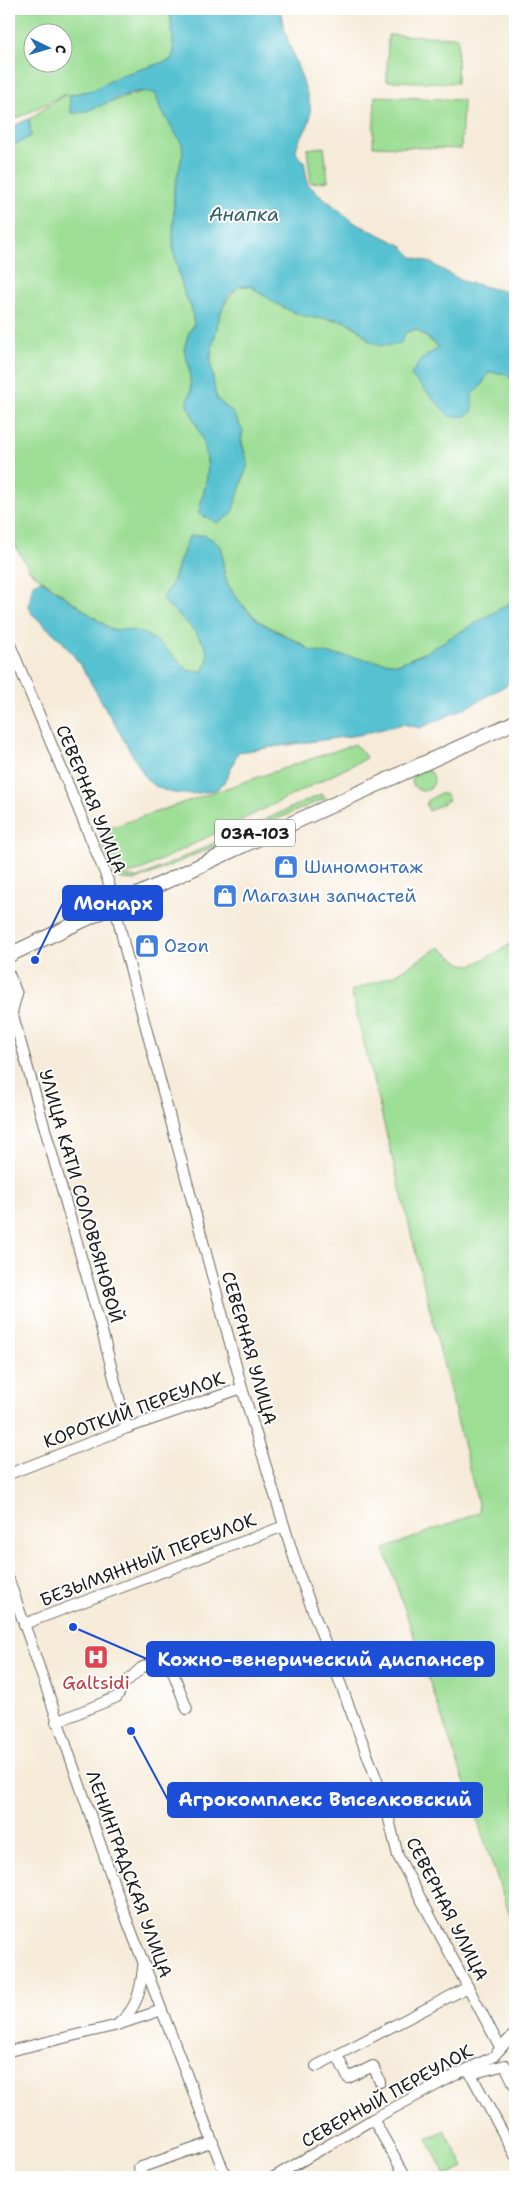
<svg xmlns="http://www.w3.org/2000/svg" width="524" height="2186" viewBox="0 0 524 2186" font-family="'Shantell Sans',sans-serif">
	<style>
		.green { fill: #9dde95; stroke: #5c7d58; fill-rule: evenodd }
		.water { fill: #56c1d1; stroke: #396e76 }
		.lines { fill: none; stroke-linecap: round; stroke-linejoin: round }
		.minor-casing { stroke: #68645e; stroke-width: 12 }
		.major-casing { stroke: #68645e; stroke-width: 16 }
		.minor { stroke: #fff; stroke-width: 10 }
		.major { stroke: #fff; stroke-width: 14 }
		.labels { text-anchor: middle; stroke-width: 4; stroke-linejoin: round; paint-order: stroke }
		.shield { fill: #fff; stroke: #606060; stroke-width: 1 }
		.shield-label { font-size: 16px; font-weight: bold; fill: #1c1c1c }
		.street-label { font-size: 18px; fill: #1c1c1c; stroke: #fff }
		.shop-label { font-size: 18px; fill: #366cbe; stroke: #fff; text-anchor: start }
		.health-label { font-size: 18px; fill: #be3a42; stroke: #fff }
		.water-label { font-size: 19px; font-style: italic; fill: #335e64; stroke: #fff }
		.leader { fill: none; stroke: #1d4ed8; stroke-width: 2 }
		.callout-dot { fill: #1d4ed8; stroke: #fff; stroke-width: 2 }
		.callout { fill: #1d4ed8; stroke: #1d4ed8; stroke-width: 2 }
		.callout-label { font-size: 19px; text-anchor: middle; font-weight: bold; fill: #fff }
	</style>
	<rect width="100%" height="100%" fill="#fff"/>
	<filter id="ink" filterUnits="userSpaceOnUse"><feTurbulence type="fractalNoise" baseFrequency=".02" numOctaves="2"/><feDisplacementMap in="SourceGraphic" scale="10" xChannelSelector="R" yChannelSelector="G"/><feConvolveMatrix kernelMatrix="1 2 1 2 8 2 1 2 1" color-interpolation-filters="sRGB"/></filter>
	<filter id="wash" filterUnits="userSpaceOnUse"><feTurbulence type="fractalNoise" baseFrequency=".0096" numOctaves="4" result="noise"/><feDisplacementMap in="SourceGraphic" scale="20" xChannelSelector="R" yChannelSelector="G"/><feGaussianBlur stdDeviation="1.12" result="paint"/><feColorMatrix in="noise" values="0 0 0 0 0 0 0 0 0 0 0 0 0 0 0 0 0 1.4 0 .05"/><feComposite in="paint" operator="in"/></filter>
	<g filter="url(#wash)">
		<rect width="100%" height="100%" fill="#f6ebd8"/>
		<g class="green">
			<path d="M9,9H170L174,52L171,60L119,76L93,90L70,95L111,102L147,90L156,94L160,108L182,143L183,153L174,190L173,250L185,296L191,306L194,324L188,335L184,350L189,366L191,390L187,404C195,422 205,440 207,460C210,478 201,497 199,514L248,464C243,448 240,430 234,415C230,407 218,404 216,395C205,361 212,312 239,286H251L261,294L306,316L344,321L359,330L370,342L415,329L439,347L420,361L472,395L481,386L489,372L506,374L515,383V600L426,652L398,664L343,658L310,651L302,644L259,621L241,603L228,585L223,568L222,547L179,559L172,583L162,600C176,613 206,636 208,656C208,660 205,667 204,671H189C164,648 149,626 112,630L30,571L9,535V148L31,136L29,119L66,94L9,122ZM32,32H62V62H32Z"/>
			<polygon points="388,35 458,37 457,83 387,81"/>
			<polygon points="375,96 463,100 461,149 373,146"/>
			<polygon points="324,147 328,181 311,183 307,149"/>
			<polygon points="355,744 367,758 137,872 127,874 115,872 102,844 106,844 98,822 112,827"/>
			<circle cx="423" cy="780" r="11"/>
			<polygon points="321,794 326,798 137,880 122,879 116,875 138,878"/>
			<polygon points="439,794 445,794 449,800 429,811 426,805 428,800"/>
			<polygon points="515,942 515,1930 384,1549 480,1512 351,991 395,975 439,947 462,964 473,965"/>
			<polygon points="445,2130 464,2167 446,2176 427,2139"/>
		</g>
		<g class="water">
			<path d="M170,9H280C285,42 303,73 310,106C314,129 296,136 296,153L304,161L308,185L355,223L401,245L413,257L431,263L462,281L515,294V383L506,374L489,372L481,386L472,395L473,411L465,416L450,417L411,375L420,361L439,347L416,329L405,333L401,343C364,354 371,330 344,321C331,317 317,320 305,316C286,311 266,298 251,286H239L228,296L220,314L210,358L216,398L233,413L243,431L241,442L248,463L232,514L218,523L199,514C201,497 210,478 207,460C205,440 195,422 187,404L191,390L189,366L184,350L188,335L194,324L191,306L185,296L173,250L174,190L183,153L182,144L160,108L156,94C128,83 100,114 71,113L69,95L93,90L119,76L171,60L174,52Z"/>
			<polygon points="29,119 31,136 9,148 9,128"/>
			<path d="M204,535C235,549 215,562 229,586C236,599 248,613 260,622C276,633 295,638 310,651L398,664L426,652L515,600V680L470,706L420,728L403,724L358,735L238,752C232,763 229,781 217,789C214,791 209,791 206,792C184,796 165,795 147,780L80,664L62,641L32,614L29,606L33,584L41,580L112,630C150,626 163,647 189,671H204C205,667 208,660 208,656C206,637 176,613 162,600L172,583L189,536Z"/>
		</g>
	</g>
	<g filter="url(#ink)">
		<g class="lines">
			<defs>
				<g id="minor">
					<polyline points="9,642 107,878 113,897 125,949 242,1388 299,1574 384,1799 398,1856 500,2047"/>
					<polyline points="9,974 17,994 12,1012 102,1331 127,1428"/>
					<polyline points="9,1474 127,1428 242,1388"/>
					<polyline points="9,1580 122,1907 226,2177"/>
					<polyline points="24,1624 284,1526"/>
					<polyline points="56,1722 117,1697 124,1684 141,1668 167,1656 187,1709"/>
					<path d="M119,2023C137,2009 141,1989 143,1967"/>
					<polyline points="9,2051 114,2026 162,2010"/>
					<polyline points="337,2055 348,2078 373,2066 380,2082"/>
					<polyline points="316,2066 468,1987"/>
					<polyline points="468,2069 515,2155"/>
					<polyline points="471,2074 505,2065 515,2086"/>
					<polyline points="373,2119 406,2177"/>
					<polyline points="139,2168 213,2142"/>
					<polyline points="274,2177 373,2119 459,2073 493,2057 511,2037"/>
				</g>
				<polyline id="major" points="9,955 233,850 515,722"/>
			</defs>
			<use href="#minor" class="minor-casing"/>
			<use href="#major" class="major-casing"/>
			<use href="#minor" class="minor"/>
			<use href="#major" class="major"/>
		</g>
	</g>
	<defs>
		<symbol id="shop-square" viewBox="-11 -11 22 22"><rect x="-9" y="-9" width="18" height="18" rx="4" fill="#3f7fe0" stroke="#fff"/><path d="M-5-2.5h2.3a2.7 3.5 0 0 1 5.4 0H5L5.5 6h-11ZM-1.5-2.5h3a1.5 2.3 0 0 0-3 0Z" fill="#fff"/></symbol>
		<symbol id="hospital-square" viewBox="-11 -11 22 22"><rect x="-9" y="-9" width="18" height="18" rx="4" fill="#e0444e" stroke="#fff"/><path d="M-5-5h3v3.5h4V-5h3V5h-3V1.5h-4V5h-3Z" fill="#fff"/></symbol>
	</defs>
	<g fill-rule="evenodd">
		<use href="#shop-square" x="272" y="853" width="28" height="28"/>
		<use href="#shop-square" x="211" y="882" width="28" height="28"/>
		<use href="#shop-square" x="133" y="932" width="28" height="28"/>
		<use href="#hospital-square" x="82" y="1643" width="28" height="28"/>
	</g>
	<g class="labels">
		<rect class="shield" x="215" y="819.5" width="80" height="27" rx="4"/>
		<g class="shield-label">
			<text x="255" y="839">03А-103</text>
		</g>
		<g class="street-label">
			<text transform="translate(91 799) rotate(68)" y="6">СЕВЕРНАЯ УЛИЦА</text>
			<text transform="translate(81 1196) rotate(74)" y="6">УЛИЦА КАТИ СОЛОВЬЯНОВОЙ</text>
			<text transform="translate(249 1348) rotate(74)" y="6">СЕВЕРНАЯ УЛИЦА</text>
			<text transform="translate(134 1410) rotate(-20)" y="6">КОРОТКИЙ ПЕРЕУЛОК</text>
			<text transform="translate(148 1560) rotate(-21)" y="6">БЕЗЫМЯННЫЙ ПЕРЕУЛОК</text>
			<text transform="translate(129 1874) rotate(70)" y="6">ЛЕНИНГРАДСКАЯ УЛИЦА</text>
			<text transform="translate(447 1909) rotate(63)" y="6">СЕВЕРНАЯ УЛИЦА</text>
			<text transform="translate(387 2096) rotate(-29)" y="6">СЕВЕРНЫЙ ПЕРЕУЛОК</text>
		</g>
		<g class="shop-label">
			<text x="304" y="873">Шиномонтаж</text>
			<text x="242" y="902">Магазин запчастей</text>
			<text x="164" y="952">Ozon</text>
		</g>
		<g class="health-label">
			<text x="96" y="1689">Galtsidi</text>
		</g>
		<g class="water-label">
			<text x="244" y="221">Анапка</text>
		</g>
	</g>
	<path class="leader" d="M35 960L63 903M73 1627L147 1659M131 1731L168 1800"/>
	<g class="callout-dot">
		<circle cx="35" cy="960" r="5"/>
		<circle cx="73" cy="1627" r="5"/>
		<circle cx="131" cy="1731" r="5"/>
	</g>
	<g class="callout">
		<rect x="63" y="886" width="99" height="34" rx="5"/>
		<rect x="147" y="1642" width="347" height="34" rx="5"/>
		<rect x="168" y="1783" width="314" height="34" rx="5"/>
	</g>
	<g class="callout-label">
		<text x="113" y="910">Монарх</text>
		<text x="321" y="1666">Кожно-венерический диспансер</text>
		<text x="325" y="1806">Агрокомплекс Выселковский</text>
	</g>
	<rect width="524" height="2186" fill="none" stroke="#fff" stroke-width="30"/>
	<g transform="translate(48 48) rotate(95)"><circle r="24" fill="#ffffff" stroke="#a4a4a4"/>
	<path d="M0-4L9 19L0 12L-9 19Z" fill="#1f6fb2"/>
	<text y="-8" font-size="14" font-weight="bold" text-anchor="middle" fill="#1c1c1c">С</text>
	</g>
</svg>
